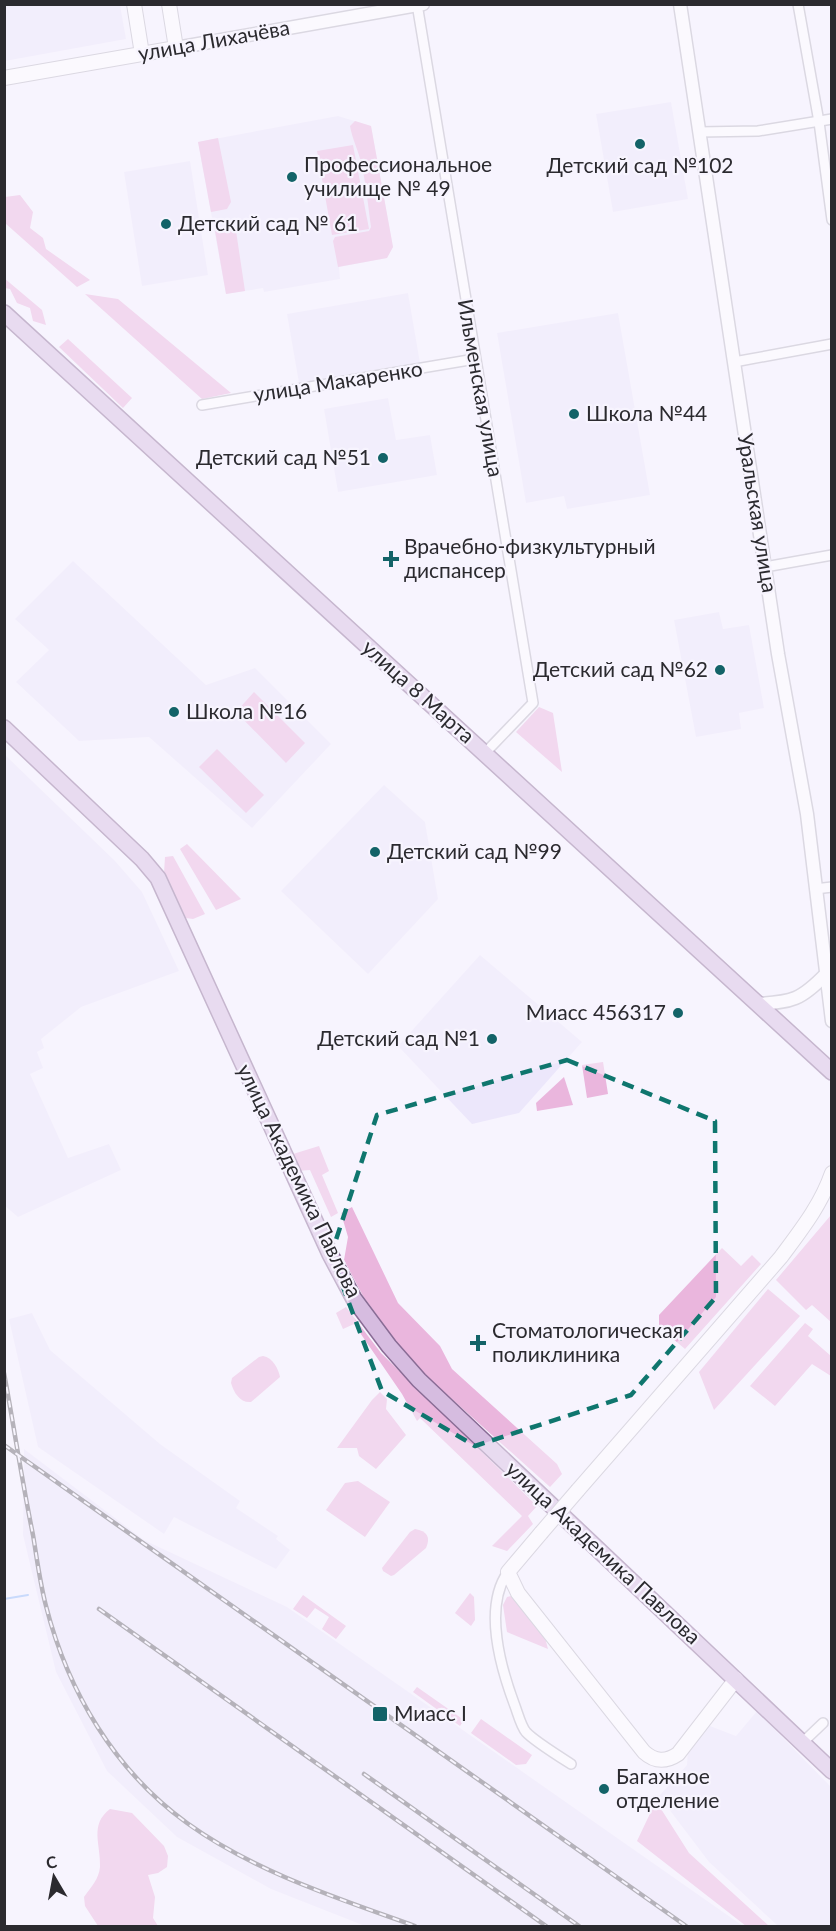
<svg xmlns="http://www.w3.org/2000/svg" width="836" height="1931" viewBox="0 0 836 1931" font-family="Lato,sans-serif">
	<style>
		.built { fill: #ece7fb }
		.green { fill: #eab6dd }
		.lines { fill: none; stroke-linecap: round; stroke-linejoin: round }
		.stream { stroke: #90bafa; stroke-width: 2 }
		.minor-casing { stroke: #b9b7c2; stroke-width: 12 }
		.tertiary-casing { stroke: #b9b7c2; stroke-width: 15 }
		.secondary-casing { stroke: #b9b7c2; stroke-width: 16 }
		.primary-casing { stroke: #896c95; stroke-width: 18 }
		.minor { stroke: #fff; stroke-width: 9 }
		.tertiary { stroke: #fff; stroke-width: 12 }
		.secondary { stroke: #fff; stroke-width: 14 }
		.primary { stroke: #d6bce0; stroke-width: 15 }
		.rail-casing { stroke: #646369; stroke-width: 4.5 }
		.rail { stroke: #f7f4fe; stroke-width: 2; stroke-dasharray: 7; stroke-linecap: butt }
		.secondary-bridge-casing { stroke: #b9b7c2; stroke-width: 16; stroke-linecap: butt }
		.secondary-bridge { stroke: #fff; stroke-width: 14 }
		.marked { fill: none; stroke: #0f766e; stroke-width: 4.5; stroke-dasharray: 12 8; stroke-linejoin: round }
		.poi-dot { fill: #136368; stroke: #f7f4fe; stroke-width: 2 }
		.labels { text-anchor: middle; stroke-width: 4.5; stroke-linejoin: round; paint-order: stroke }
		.street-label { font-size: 21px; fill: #2b2a2f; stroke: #f7f4fe }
		.poi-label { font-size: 21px; fill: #2b2a2f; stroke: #f7f4fe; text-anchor: start }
	</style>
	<rect width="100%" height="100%" fill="#f7f4fe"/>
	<g class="built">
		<polygon points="5,4 120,5 126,39 5,61"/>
		<polygon points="671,102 688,199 613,212 596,114"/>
		<polygon points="338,116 371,126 393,247 387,258 339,267 340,279 264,292 263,288 226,294 198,142"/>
		<polygon points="190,161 208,275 142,286 124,172"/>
		<polygon points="408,293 420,363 299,383 287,314"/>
		<polygon points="618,313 650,495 567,509 564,496 526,503 497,333"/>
		<polygon points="388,398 396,440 430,435 437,475 338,492 324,409"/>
		<polygon points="73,561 206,685 255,668 331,744 252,828 149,737 79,741 16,682 49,650 15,619"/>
		<polygon points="719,612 723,629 749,625 764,708 739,713 741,729 696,737 674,620"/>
		<polygon points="4,754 115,861 142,892 179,971 81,1007 41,1039 44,1048 37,1052 43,1068 30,1074 68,1158 109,1144 121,1170 18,1217 4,1205"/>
		<polygon points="384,785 425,822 438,899 368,974 281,891"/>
		<polygon points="480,955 582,1042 519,1113 472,1124 398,1046"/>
		<polygon points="32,1313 50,1350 160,1444 240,1501 236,1508 278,1536 276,1539 290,1550 276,1569 174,1517 164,1534 38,1447 9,1319"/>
		<polygon points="24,1449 144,1540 287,1607 743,1926 365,1926 271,1889 177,1837 107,1771 56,1672 23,1535"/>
		<polygon points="757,1711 831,1787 831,1926 778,1926 709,1862 659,1796 687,1765 688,1747 710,1726 736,1736"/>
	</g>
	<g class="green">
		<path d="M355,121L371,126L393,247L387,258L338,267L333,241L335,237L369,231L371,227C368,205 366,183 361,162C358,150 352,138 350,126Z"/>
		<polygon points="218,138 231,202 227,209 211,212 198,142"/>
		<polygon points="353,145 369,229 332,235 317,151"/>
		<polygon points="20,195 33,212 30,228 43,238 46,249 90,280 77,287 5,223 5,197"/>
		<polygon points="230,229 236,231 245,291 226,294 215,231"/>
		<polygon points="4,278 42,310 46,325 33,321 30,308 17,303 10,289 5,288"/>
		<polygon points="85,294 118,299 231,393 202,399"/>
		<polygon points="68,339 132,398 123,408 59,347"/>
		<polygon points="254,692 305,743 286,763 236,712"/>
		<polygon points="539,707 553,713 562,772 516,732"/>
		<polygon points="217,749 264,795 246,813 199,767"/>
		<polygon points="187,844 241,899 216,910 180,849"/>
		<polygon points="173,856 205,914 193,919 186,918 164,873 165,857"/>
		<polygon points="603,1062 608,1094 587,1098 582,1065"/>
		<polygon points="564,1077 573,1105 537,1111 536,1103"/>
		<polygon points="319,1146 329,1171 322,1175 338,1213 331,1217 310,1170 296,1171 291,1160 293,1154"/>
		<polygon points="352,1207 398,1303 440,1346 452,1369 557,1464 562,1474 550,1487 424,1374 395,1340 363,1296 344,1260 348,1237 341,1213"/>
		<polygon points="831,1215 831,1322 812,1305 806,1310 776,1280"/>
		<polygon points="722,1248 741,1266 752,1255 761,1264 685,1349 659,1327 659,1315"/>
		<polygon points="768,1289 800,1316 714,1410 699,1372"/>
		<polygon points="346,1307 381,1353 537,1506 528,1516 533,1524 507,1551 492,1546 522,1516 420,1418 417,1421 402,1394 354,1324 343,1329 336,1313"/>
		<polygon points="805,1323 813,1329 808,1336 831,1356 831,1376 812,1364 775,1406 750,1386"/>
		<path d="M263,1356C273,1358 278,1368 280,1377L251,1402C240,1403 234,1393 231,1383L232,1378L259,1357Z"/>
		<polygon points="380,1392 387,1399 386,1409 406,1435 376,1469 359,1456 357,1448 337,1448 372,1400"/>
		<polygon points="358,1481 390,1502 365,1537 326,1510 345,1483"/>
		<path d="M415,1529C427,1531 431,1537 426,1548L394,1575L391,1576L383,1571L382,1568L410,1532Z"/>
		<polygon points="470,1593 474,1597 475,1620 471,1626 455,1613"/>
		<polygon points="303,1595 346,1626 336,1639 322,1629 329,1617 315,1608 307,1618 293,1609"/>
		<polygon points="511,1596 544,1634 548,1649 507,1632 503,1605 507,1597"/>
		<polygon points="417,1687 464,1720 460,1726 413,1692"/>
		<polygon points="481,1719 532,1755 526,1764 516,1765 471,1733"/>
		<polygon points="656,1801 689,1853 769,1926 746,1926 637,1841"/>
		<path d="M110,1809L132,1813L164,1846L168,1856L167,1867L158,1873L148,1875L155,1897L153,1918L158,1926H98L85,1906L84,1897C91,1887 99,1879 100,1867C101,1844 89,1825 110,1809Z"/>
	</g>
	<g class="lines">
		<polyline class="stream" points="4,1599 28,1595"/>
		<defs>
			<g id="minor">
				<polyline points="417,4 533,703 485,753"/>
				<polyline points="798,4 819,122 832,220"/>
				<polyline points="699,132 758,131 832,119"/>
				<polyline points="734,362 832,344"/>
				<polyline points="202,405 475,359"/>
				<polyline points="765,567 832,555"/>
				<polyline points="815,889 832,887"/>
				<path d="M508,1572C483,1607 501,1669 515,1706C518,1714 521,1726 526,1732C533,1740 560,1757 571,1764"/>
				<polyline points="802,1743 823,1723"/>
			</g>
			<g id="tertiary">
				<polyline points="680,4 778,654 807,814 832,1021"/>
				<polyline points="176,48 423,4"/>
				<path d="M758,1004C792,1002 801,1000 826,974"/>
			</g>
			<g id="secondary">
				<polyline points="134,4 142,54"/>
				<polyline points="4,78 176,48 169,4"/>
				<path d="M578,1490L781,1257C801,1230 821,1205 832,1173"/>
				<path d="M541,1533L508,1572L518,1593L644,1752C655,1762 666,1762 678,1754L736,1679"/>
			</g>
			<g id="primary">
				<polyline points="4,313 832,1072"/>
				<polyline points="4,728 142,859 158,878 330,1254 354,1299 389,1346 419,1380 832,1771"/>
			</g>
		</defs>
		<use href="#minor" class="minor-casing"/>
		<use href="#tertiary" class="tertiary-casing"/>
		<use href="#secondary" class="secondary-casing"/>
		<use href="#primary" class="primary-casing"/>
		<use href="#minor" class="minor"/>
		<use href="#tertiary" class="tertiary"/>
		<use href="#secondary" class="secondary"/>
		<use href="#primary" class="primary"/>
		<defs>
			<g id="rail">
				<path d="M4,1373C14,1427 22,1481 33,1535C37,1559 40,1583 46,1606C68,1692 115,1771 187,1823C255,1872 337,1898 415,1926"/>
				<polyline points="4,1445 686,1926"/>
				<polyline points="99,1609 546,1926"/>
				<polyline points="364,1774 579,1926"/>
			</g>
		</defs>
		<use href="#rail" class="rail-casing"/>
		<use href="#rail" class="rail"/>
		<defs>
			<polyline id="secondary-bridge" points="541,1533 578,1490"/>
		</defs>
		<use href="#secondary-bridge" class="secondary-bridge-casing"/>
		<use href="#secondary-bridge" class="secondary-bridge"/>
	</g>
	<path d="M0 0H836V1931H0ZM567,1060L715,1121L716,1297L631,1395L475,1446L382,1391L331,1255L377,1115Z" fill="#f7f4fe" fill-opacity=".55" fill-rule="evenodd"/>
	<path class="marked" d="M567,1060L715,1121L716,1297L631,1395L475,1446L382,1391L331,1255L377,1115Z"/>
	<g class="poi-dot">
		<circle cx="640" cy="144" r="6"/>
		<circle cx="292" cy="177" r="6"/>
		<circle cx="166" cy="224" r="6"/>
		<circle cx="574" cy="414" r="6"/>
		<circle cx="383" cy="458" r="6"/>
		<path d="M388 550h6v6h6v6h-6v6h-6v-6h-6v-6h6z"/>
		<circle cx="720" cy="670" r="6"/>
		<circle cx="174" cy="712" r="6"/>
		<circle cx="375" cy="852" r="6"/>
		<circle cx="678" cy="1013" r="6"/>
		<circle cx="492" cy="1039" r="6"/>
		<path d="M475 1334h6v6h6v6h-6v6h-6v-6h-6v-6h6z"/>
		<rect x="372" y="1706" width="16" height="16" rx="3"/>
		<circle cx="604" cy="1789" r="6"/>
	</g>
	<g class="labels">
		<g class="street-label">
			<text transform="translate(214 41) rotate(-10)" y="7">улица Лихачёва</text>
			<text transform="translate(338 382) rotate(-9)" y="7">улица Макаренко</text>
			<text transform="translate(480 388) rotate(80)" y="7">Ильменская улица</text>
			<text transform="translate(757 513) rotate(81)" y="7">Уральская улица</text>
			<text transform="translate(418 692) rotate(42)" y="7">улица 8 Марта</text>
			<text transform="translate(299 1181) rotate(64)" y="7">улица Академика Павлова</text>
			<text transform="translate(603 1553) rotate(43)" y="7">улица Академика Павлова</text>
		</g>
		<g class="poi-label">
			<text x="304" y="172">Профессиональное<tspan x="304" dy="24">училище № 49</tspan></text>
			<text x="640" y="173" text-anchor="middle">Детский сад №102</text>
			<text x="178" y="231">Детский сад № 61</text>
			<text x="586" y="421">Школа №44</text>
			<text x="371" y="465" text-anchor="end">Детский сад №51</text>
			<text x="404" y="554">Врачебно-физкультурный<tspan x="404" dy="24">диспансер</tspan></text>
			<text x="708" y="677" text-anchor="end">Детский сад №62</text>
			<text x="186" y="719">Школа №16</text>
			<text x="387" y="859">Детский сад №99</text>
			<text x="666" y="1020" text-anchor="end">Миасс 456317</text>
			<text x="480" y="1046" text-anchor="end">Детский сад №1</text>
			<text x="492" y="1338">Стоматологическая<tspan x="492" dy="24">поликлиника</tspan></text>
			<text x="394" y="1721">Миасс I</text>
			<text x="616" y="1784">Багажное<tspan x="616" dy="24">отделение</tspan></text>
		</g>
	</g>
	<rect width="836" height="1931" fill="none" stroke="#2b2a2f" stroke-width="12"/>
	<g transform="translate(54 1877) rotate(350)" stroke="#f7f4fe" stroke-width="4.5" paint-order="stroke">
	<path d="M0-4.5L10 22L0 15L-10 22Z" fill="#2b2a2f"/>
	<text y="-9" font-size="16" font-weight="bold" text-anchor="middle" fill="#2b2a2f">С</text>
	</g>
</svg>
